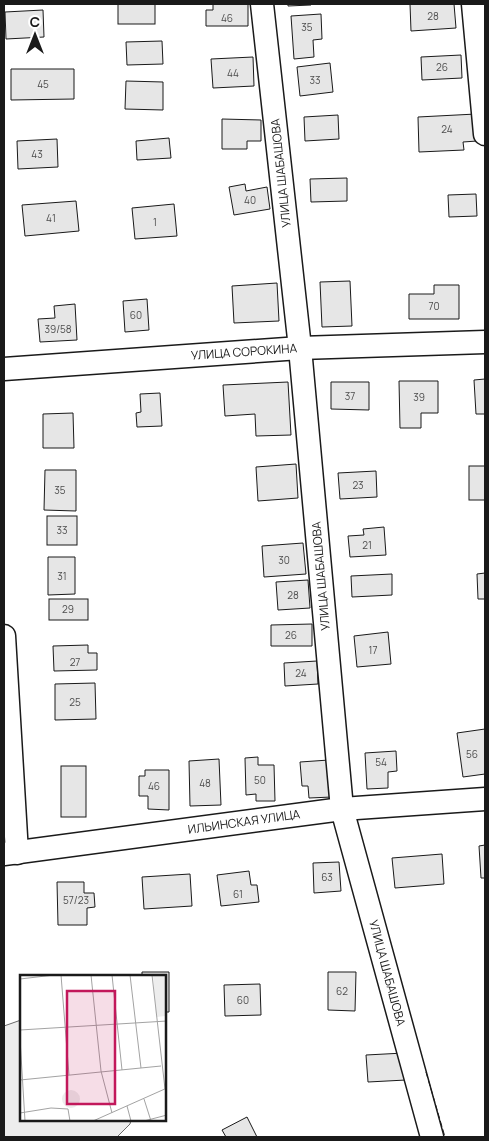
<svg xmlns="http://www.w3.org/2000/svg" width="489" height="1141" viewBox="0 0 489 1141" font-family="Manrope,sans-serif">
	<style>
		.built { fill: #ededed; stroke: #6a6a6a }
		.building { fill: #e6e6e6; stroke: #1a1a1a }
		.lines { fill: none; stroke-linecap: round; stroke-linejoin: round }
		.minor-casing { stroke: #1a1a1a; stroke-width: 25 }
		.minor { stroke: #fff; stroke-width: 22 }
		.fence { stroke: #1a1a1a; stroke-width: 1; stroke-dasharray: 6 2.5; stroke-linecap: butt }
		.labels { text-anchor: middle; stroke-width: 4; stroke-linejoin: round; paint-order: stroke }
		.number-label { font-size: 10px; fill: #4d4d4d }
		.street-label { font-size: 12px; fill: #1a1a1a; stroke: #fff }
		.inset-road { fill: none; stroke: #a3a3a3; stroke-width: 1 }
		.view { fill: #c2185b; fill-opacity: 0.15; stroke: #c2185b; stroke-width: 2.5 }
		.inset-edge { fill: none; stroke: #1a1a1a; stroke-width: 2.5 }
	</style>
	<rect width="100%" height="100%" fill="#fff"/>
	<polygon class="built" points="21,1020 21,1120 131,1120 130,1124 117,1137 4,1137 4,1026"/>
	<g class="building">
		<rect x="118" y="4" width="37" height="20"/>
		<polygon points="213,4 248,4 248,26 206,26 206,10 213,10"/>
		<polygon points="288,4 311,4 311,5 288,6"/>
		<polygon points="410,4 454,4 456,28 411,31"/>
		<polygon points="43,10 44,37 6,39 5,12"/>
		<polygon points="321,14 322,39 313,40 314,57 294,59 291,16"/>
		<polygon points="162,41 163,64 127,65 126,42"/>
		<polygon points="461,55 462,78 422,80 421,57"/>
		<polygon points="253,57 254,86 213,88 211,59"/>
		<polygon points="330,63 333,92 300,96 297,67"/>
		<polygon points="11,69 74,69 74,99 11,100"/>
		<polygon points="126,81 163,82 163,110 125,109"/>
		<polygon points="476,114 477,141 463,142 464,150 419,152 418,117"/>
		<polygon points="338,115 339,139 305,141 304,117"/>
		<polygon points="222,119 261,120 261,141 247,141 247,149 222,149"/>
		<polygon points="169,138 171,158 137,160 136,141"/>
		<polygon points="57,139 58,167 18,169 17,141"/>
		<polygon points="347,178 347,201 311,202 310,179"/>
		<polygon points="245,184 246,191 267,187 270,209 234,215 229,187"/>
		<polygon points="476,194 477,216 449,217 448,195"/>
		<polygon points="76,201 79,231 25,236 22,205"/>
		<polygon points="174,204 177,236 135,239 132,208"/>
		<polygon points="350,281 352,326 322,327 320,282"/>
		<polygon points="277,283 279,321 234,323 232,286"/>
		<polygon points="434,285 459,285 459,319 409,319 409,294 434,294"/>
		<polygon points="147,299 149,330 125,332 123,301"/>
		<polygon points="75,304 77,340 40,342 38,319 55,318 54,306"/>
		<polygon points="485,379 485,414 476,414 474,380"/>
		<polygon points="399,381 438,381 438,413 421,413 421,428 400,428"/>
		<polygon points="288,382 291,435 256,436 255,414 225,416 223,385"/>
		<polygon points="331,382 369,382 369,410 331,409"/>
		<polygon points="160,393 162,426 137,427 136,413 141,412 140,394"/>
		<polygon points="73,413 74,448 43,448 43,414"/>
		<polygon points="296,464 298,498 258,501 256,467"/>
		<rect x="469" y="466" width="16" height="34"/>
		<polygon points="45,470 76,470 76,511 44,510"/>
		<polygon points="376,471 377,497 340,499 338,473"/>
		<rect x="47" y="516" width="30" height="29"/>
		<polygon points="384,527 386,555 350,557 348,536 364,535 363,529"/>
		<polygon points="303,543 306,574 264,577 262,546"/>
		<polygon points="48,557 75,557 75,594 48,595"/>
		<polygon points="485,573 485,599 478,599 477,574"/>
		<polygon points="392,574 392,595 352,597 351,576"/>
		<polygon points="308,580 310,608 278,610 276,582"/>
		<rect x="49" y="599" width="39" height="21"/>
		<polygon points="312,624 312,646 271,646 271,625"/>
		<polygon points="388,632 391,664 357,667 354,636"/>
		<polygon points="88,645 88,653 97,653 97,670 54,671 53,646"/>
		<polygon points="317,661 318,684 285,686 284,663"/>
		<polygon points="95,683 96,719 55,720 55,684"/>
		<polygon points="485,729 485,774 463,777 457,733"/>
		<polygon points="396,751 397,771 388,772 388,788 367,789 365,753"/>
		<polygon points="258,757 258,765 274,765 275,801 256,801 256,794 246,795 245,758"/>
		<polygon points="219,759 221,805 190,806 189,761"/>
		<polygon points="329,760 332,797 309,798 308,786 302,786 300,762"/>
		<rect x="61" y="766" width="25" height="51"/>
		<polygon points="145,770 169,770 169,810 148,809 148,796 139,796 139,776 145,776"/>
		<polygon points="485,845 485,878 481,878 479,846"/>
		<polygon points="442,854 444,884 395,888 392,858"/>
		<polygon points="339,862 341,891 314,893 313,863"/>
		<polygon points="249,871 251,885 257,885 259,902 221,906 217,875"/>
		<polygon points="190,874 192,906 144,909 142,877"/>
		<polygon points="57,882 84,882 84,893 94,893 95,907 87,908 87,925 58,925"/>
		<polygon points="142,972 169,972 169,1012 165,1012 165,976 142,976"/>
		<polygon points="328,972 356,972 355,1011 328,1010"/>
		<polygon points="260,984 261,1015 225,1016 224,985"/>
		<polygon points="404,1053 406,1080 368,1082 366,1055"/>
		<polygon points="247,1117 257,1137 226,1137 222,1130"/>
	</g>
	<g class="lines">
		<defs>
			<g id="minor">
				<polyline points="262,4 300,348 342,809 432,1137"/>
				<polyline points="473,4 485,134"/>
				<polyline points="4,369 300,348 485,342"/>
				<polyline points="4,636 17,853"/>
				<polyline points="4,854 342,809 485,799"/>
			</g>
		</defs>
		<use href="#minor" class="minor-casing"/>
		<use href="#minor" class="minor"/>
		<polyline class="fence" points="426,1072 445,1137"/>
	</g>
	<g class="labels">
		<g class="number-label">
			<text x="433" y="20">28</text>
			<text x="227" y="22">46</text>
			<text x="307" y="31">35</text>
			<text x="442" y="71">26</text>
			<text x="233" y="77">44</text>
			<text x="315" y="84">33</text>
			<text x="43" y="88">45</text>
			<text x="447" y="133">24</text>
			<text x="37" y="158">43</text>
			<text x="250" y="204">40</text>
			<text x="51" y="222">41</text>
			<text x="155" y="226">1</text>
			<text x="434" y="310">70</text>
			<text x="136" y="319">60</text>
			<text x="58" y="333">39/58</text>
			<text x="350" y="400">37</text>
			<text x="419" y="401">39</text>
			<text x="358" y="489">23</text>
			<text x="60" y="494">35</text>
			<text x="62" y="534">33</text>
			<text x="367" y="549">21</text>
			<text x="284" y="564">30</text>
			<text x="62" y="580">31</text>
			<text x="293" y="599">28</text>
			<text x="68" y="613">29</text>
			<text x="291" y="639">26</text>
			<text x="373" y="654">17</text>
			<text x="75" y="666">27</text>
			<text x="301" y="677">24</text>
			<text x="75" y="706">25</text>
			<text x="472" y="758">56</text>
			<text x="381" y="766">54</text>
			<text x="260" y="784">50</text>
			<text x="205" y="787">48</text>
			<text x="154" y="790">46</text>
			<text x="327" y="881">63</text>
			<text x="238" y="898">61</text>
			<text x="76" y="904">57/23</text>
			<text x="342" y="995">62</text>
			<text x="243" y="1004">60</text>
		</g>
		<g class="street-label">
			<text transform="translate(281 173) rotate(-96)" y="4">УЛИЦА ШАБАШОВА</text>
			<text transform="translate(244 352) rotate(-4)" y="4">УЛИЦА СОРОКИНА</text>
			<text transform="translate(321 576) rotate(-95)" y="4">УЛИЦА ШАБАШОВА</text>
			<text transform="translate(244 822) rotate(-8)" y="4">ИЛЬИНСКАЯ УЛИЦА</text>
			<text transform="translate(387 973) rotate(75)" y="4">УЛИЦА ШАБАШОВА</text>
		</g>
	</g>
	<g transform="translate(20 975)">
		<rect width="146" height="146" fill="#fff"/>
		<path d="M133,0H146V41L136,42ZM42 124a9 9 0 1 1 18 0a9 9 0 1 1-18 0Z" fill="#ededed"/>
		<path class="inset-road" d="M41,0L49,100M71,0L81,96L92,138M92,0L102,95M110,0L121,93M132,0L145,114M0,4L34,0M0,55L147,46M0,64L5,146M0,105L141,91M124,124L131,146M107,131L111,146M0,138L31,133L48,134L50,146M73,146L147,113M124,146L147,140"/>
		<path class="view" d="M47,16H95V129H47Z"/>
		<rect width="146" height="146" class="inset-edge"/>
	</g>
	<rect width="489" height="1141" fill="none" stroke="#1a1a1a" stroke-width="10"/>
	<g transform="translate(35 35)" stroke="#ffffff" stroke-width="4" paint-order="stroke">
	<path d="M0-4L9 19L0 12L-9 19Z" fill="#1a1a1a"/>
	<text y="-8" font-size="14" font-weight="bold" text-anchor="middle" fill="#1a1a1a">С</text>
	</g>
</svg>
